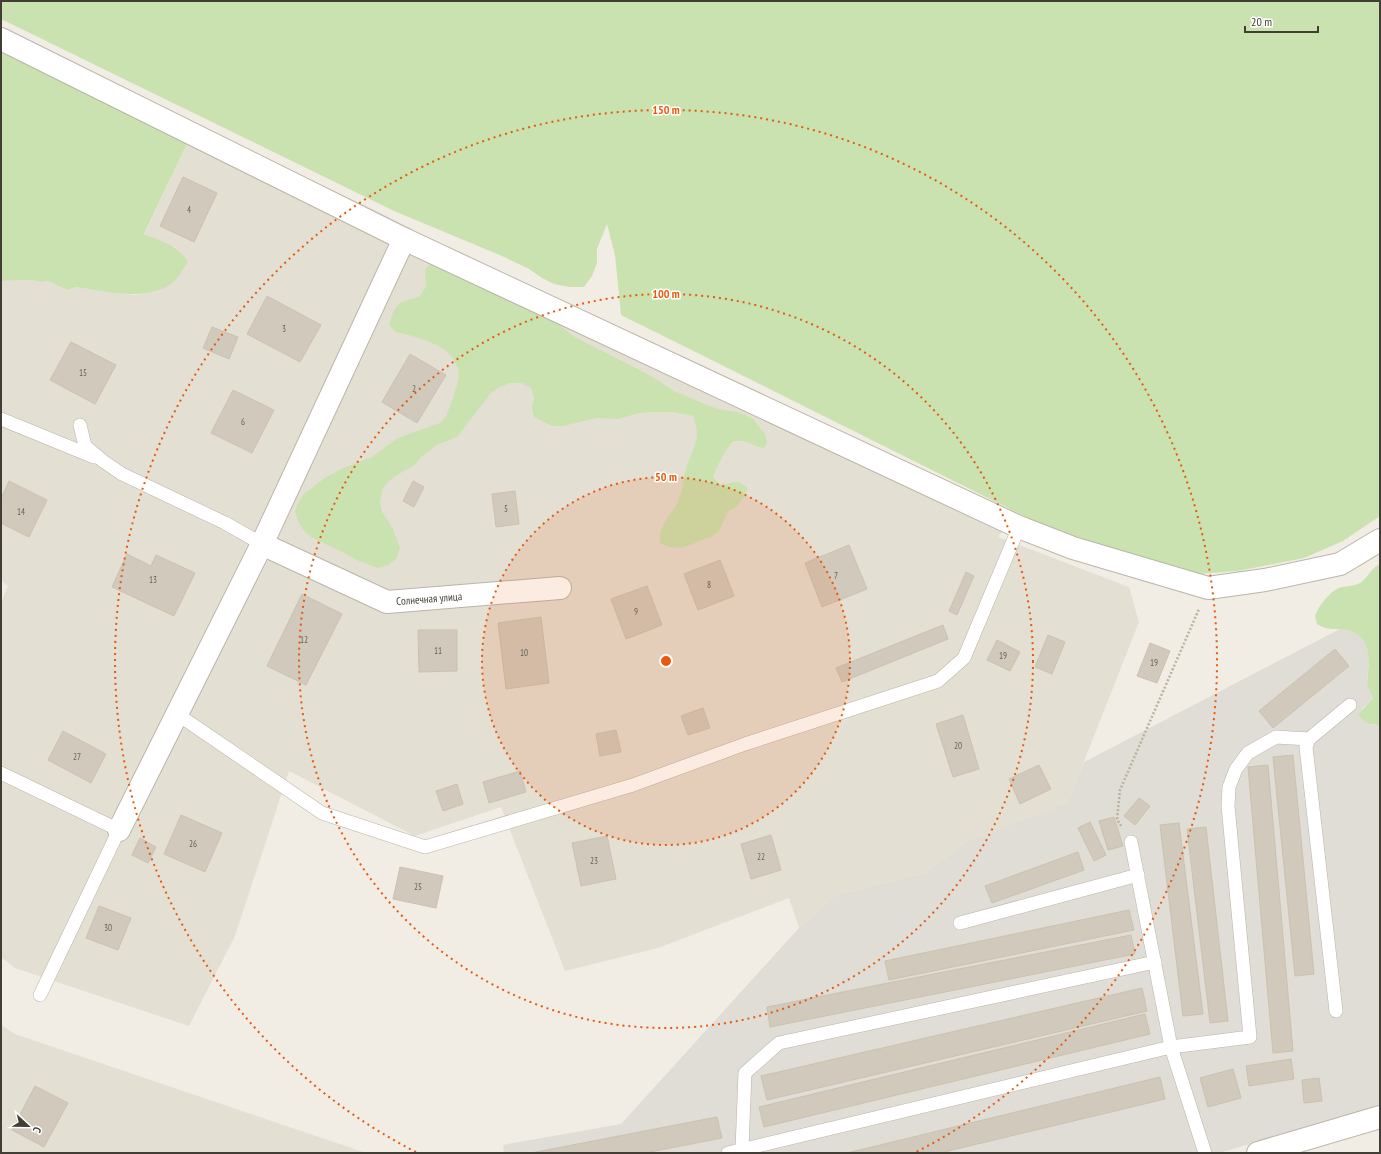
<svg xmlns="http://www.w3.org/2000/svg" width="1381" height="1154" viewBox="0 0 1381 1154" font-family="'PT Sans Narrow',sans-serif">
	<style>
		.residential { fill: #e4dfd3 }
		.industrial { fill: #e0dcd6 }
		.green { fill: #cae2b0 }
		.building { fill: #d1c9bb; stroke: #cbc1af }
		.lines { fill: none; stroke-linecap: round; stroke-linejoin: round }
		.service-casing { stroke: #bbb5a8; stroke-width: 14 }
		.minor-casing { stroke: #bbb5a8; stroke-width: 24 }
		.tertiary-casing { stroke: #bbb5a8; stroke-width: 24 }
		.path { stroke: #bcb19b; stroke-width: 2.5; stroke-dasharray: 2 2; stroke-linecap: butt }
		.service { stroke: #fff; stroke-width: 13 }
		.minor { stroke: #fff; stroke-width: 22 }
		.tertiary { stroke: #fff; stroke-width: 22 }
		.ring { fill: none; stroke: #e8590c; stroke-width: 2; stroke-dasharray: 2 4 }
		.labels { text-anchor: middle; stroke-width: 3; stroke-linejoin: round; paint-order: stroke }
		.number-label { font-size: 9px; fill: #666056 }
		.street-label { font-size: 11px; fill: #423d35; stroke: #fff }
		.centre { fill: #e8590c; stroke: #fff; stroke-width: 2 }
		.ring-label { font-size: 12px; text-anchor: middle; font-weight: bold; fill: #e8590c; stroke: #fff; stroke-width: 3; stroke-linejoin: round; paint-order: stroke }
	</style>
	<rect width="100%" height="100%" fill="#f1ede5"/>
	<g class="residential">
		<polygon points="194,129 373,209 566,308 1009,523 998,537 1129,587 1139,622 1068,802 966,842 925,873 836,895 799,928 789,898 658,948 565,971 501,807 415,836 289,771 235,936 189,1026 15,968 1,957 1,603 8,586 1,580 1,281 32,280 40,282 48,281 67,290 76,287 135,295 158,291 172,283 188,262 176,248 144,235"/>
		<polygon points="1,1025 15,1034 366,1153 1,1153"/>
	</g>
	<polygon class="industrial" points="1340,629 1348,630 1356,633 1363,638 1367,645 1369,652 1367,683 1373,698 1362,709 1372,725 1380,725 1380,1106 1219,1153 504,1153 503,1145 621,1124 799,928 836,895 925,873 966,842 1068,802 1084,762"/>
	<g class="green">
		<polygon points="1,1 1380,1 1380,516 1343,541 1304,558 1238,571 1198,574 1144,561 1042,525 621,315 615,255 607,224 597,249 597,263 592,276 584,287 570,287 554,284 542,278 529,269 502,256 394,211 1,19"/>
		<path d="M1,46L194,129L144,234C162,242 177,244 188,262C183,269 178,279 171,284C146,302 104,291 76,287L67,290L48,281L40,282L32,280L1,281Z"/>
		<path d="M432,263L551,318L573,336L651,376L674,391L710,406L718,409L737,412L745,415L753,419L765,434L767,443L765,447L762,448L743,441H733C724,452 718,464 713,477L720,484L739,482L748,488L744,497L737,506L728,512L719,531L711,537L701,540L691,545L680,548L669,547L660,543C659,522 670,518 678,501C683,492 682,482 685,472C691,450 703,440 693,416L673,412H650L639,413L618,419L597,418L563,426H552L534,417L532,407L534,398L531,388L521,383H510L500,387L491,393L457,437L437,445L421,457L415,465L395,476L387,483L382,491L380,502L382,512L392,527L400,548L397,558L388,565L378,568L359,561L340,551L311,537L303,530L298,521L295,511L299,501L304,494L326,477L343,468L372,457L395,440L403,436L440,423L446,416L453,398L459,378L458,368L453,358L446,351L437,345L416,337L396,332L389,325C395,303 398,302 419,297L426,287L425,269Z"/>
		<path d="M1380,564V725C1370,725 1365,723 1358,715L1373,698C1371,694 1368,688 1367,684C1367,681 1368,677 1368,674C1369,659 1371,641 1355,633C1342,626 1331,633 1317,624L1315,616C1319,606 1328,593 1339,588C1345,586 1355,586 1360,583C1367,579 1370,569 1380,564Z"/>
	</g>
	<g class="building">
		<polygon points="183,177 217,193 194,242 160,226"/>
		<polygon points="267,296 321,325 300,362 247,334"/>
		<polygon points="212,327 238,337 229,359 203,348"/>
		<polygon points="71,342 116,365 95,404 50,380"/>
		<polygon points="410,354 446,375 417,423 382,402"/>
		<polygon points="233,390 274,410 252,453 211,433"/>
		<polygon points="9,481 47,500 29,537 1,523 1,499"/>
		<polygon points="413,481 424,487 414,507 403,501"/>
		<polygon points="515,491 519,524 496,527 492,494"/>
		<polygon points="849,545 867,589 822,607 805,563"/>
		<polygon points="127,554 151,566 156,555 195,573 174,616 112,587"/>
		<polygon points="720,560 734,596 698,610 684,574"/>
		<polygon points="966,572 974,576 957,615 949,611"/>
		<polygon points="647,586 662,625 626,639 611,599"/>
		<polygon points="302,594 342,614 306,685 267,666"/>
		<polygon points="541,617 549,683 506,689 498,623"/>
		<polygon points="943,625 948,639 842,682 836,668"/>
		<polygon points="418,630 457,630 457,671 419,672"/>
		<polygon points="1048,635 1065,642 1052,674 1035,667"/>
		<polygon points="997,640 1020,652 1010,671 987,660"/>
		<polygon points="1150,643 1170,651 1157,683 1137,676"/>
		<polygon points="1335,649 1349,666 1273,728 1259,711"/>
		<polygon points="703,708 710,728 688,735 681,716"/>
		<polygon points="963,715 979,769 953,777 936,724"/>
		<polygon points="616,730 621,752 600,756 596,734"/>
		<polygon points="63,731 106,754 91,783 48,760"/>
		<polygon points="1293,755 1314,974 1295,976 1273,757"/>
		<polygon points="1039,765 1051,789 1020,804 1009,779"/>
		<polygon points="1268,765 1293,1051 1273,1053 1248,767"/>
		<polygon points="520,771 526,792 489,803 483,782"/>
		<polygon points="457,784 463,804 443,811 436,791"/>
		<polygon points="1139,798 1150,806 1135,825 1124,816"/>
		<polygon points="181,815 222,833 205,872 164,854"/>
		<polygon points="1114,817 1123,846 1108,850 1099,821"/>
		<polygon points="1090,822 1106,855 1094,861 1078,828"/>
		<polygon points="1179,823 1203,1014 1183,1016 1160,825"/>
		<polygon points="1206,827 1228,1021 1210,1023 1187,829"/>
		<polygon points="771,835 781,870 751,879 741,844"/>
		<polygon points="607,836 616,879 581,886 572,843"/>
		<polygon points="140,838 156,847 148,863 132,855"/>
		<polygon points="1078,852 1084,870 992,903 985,886"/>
		<polygon points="400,867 443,876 436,908 393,899"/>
		<polygon points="99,906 131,918 118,950 86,938"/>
		<polygon points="1129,910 1134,930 889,980 885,961"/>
		<polygon points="1131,935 1135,954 770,1027 767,1007"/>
		<polygon points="1142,988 1147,1011 767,1100 761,1076"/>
		<polygon points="1145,1014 1150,1034 764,1127 759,1107"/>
		<polygon points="1291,1059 1294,1079 1249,1086 1246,1066"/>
		<polygon points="1233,1069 1241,1098 1208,1107 1200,1078"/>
		<polygon points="1160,1077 1165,1099 940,1153 847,1153"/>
		<polygon points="1319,1078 1322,1101 1304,1103 1302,1080"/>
		<polygon points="35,1086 68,1103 44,1147 12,1130"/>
		<polygon points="717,1117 722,1138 645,1153 531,1153"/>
	</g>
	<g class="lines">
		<defs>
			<g id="service">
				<polyline points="1,419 94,457"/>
				<polyline points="80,425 85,446 103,461 122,474 225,523 262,544"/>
				<polyline points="177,714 322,813 425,847 633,785 745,744 938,681 964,658 1019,527"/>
				<polyline points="1309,739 1306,747 1336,1011"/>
				<polyline points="1,773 119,830 40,995"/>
				<polyline points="1131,842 1171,1047 1205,1153"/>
				<polyline points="960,923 1138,875"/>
				<polyline points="742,1149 745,1073 779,1043 1155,962"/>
				<polyline points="728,1153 1171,1047 1250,1037 1228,806 1229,787 1236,769 1248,753 1276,737 1309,739 1350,705"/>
			</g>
			<g id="minor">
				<polyline points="1,39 404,239 1019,527 1073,548 1208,588 1265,580 1340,564 1380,540"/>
				<path id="s1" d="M262,544L387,602L560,588"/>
				<polyline points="119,830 262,544 404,239"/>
			</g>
			<polyline id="tertiary" points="1258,1153 1380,1117"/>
		</defs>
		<use href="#service" class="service-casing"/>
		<use href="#minor" class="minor-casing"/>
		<use href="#tertiary" class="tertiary-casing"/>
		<polyline class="path" points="1121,826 1117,819 1120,790 1199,609"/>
		<use href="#service" class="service"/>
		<use href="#minor" class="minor"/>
		<use href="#tertiary" class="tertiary"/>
	</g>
	<circle cx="666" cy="661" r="184" fill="#e8590c" fill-opacity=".12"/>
	<g class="ring">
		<circle cx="666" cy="661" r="184"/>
		<circle cx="666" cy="661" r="367"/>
		<path d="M416 1152A551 551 0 1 1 916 1152"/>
	</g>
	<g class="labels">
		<g class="number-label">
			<text x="189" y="213">4</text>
			<text x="284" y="332">3</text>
			<text x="83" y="376">15</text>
			<text x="414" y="392">2</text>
			<text x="243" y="425">6</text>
			<text x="506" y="512">5</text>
			<text x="21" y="515">14</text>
			<text x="836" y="579">7</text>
			<text x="153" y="583">13</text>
			<text x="709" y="588">8</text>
			<text x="636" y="615">9</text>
			<text x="304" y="643">12</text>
			<text x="438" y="654">11</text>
			<text x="524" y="656">10</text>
			<text x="1003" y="659">19</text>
			<text x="1154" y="666">19</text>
			<text x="958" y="749">20</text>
			<text x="77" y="760">27</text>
			<text x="193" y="847">26</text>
			<text x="761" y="860">22</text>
			<text x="594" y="864">23</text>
			<text x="418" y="890">25</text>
			<text x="108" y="931">30</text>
		</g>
		<g class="street-label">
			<text dy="4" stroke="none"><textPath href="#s1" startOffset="180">Солнечная улица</textPath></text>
		</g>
	</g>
	<circle cx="666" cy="661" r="6" class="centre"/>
	<g class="ring-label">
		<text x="666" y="114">150 m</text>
		<text x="666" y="298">100 m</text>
		<text x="666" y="481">50 m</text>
	</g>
	<rect width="1381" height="1154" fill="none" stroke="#423d35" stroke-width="4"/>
	<g transform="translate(28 1126) rotate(112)" stroke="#ffffff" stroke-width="3" paint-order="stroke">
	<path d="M0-3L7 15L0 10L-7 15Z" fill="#423d35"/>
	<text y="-6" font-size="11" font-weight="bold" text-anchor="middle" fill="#423d35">С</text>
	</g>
	<path d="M1245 26v6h73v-6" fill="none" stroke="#423d35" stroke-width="2"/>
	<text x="1251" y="26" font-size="12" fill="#423d35" stroke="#ffffff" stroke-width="3" paint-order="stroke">20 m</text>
</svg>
